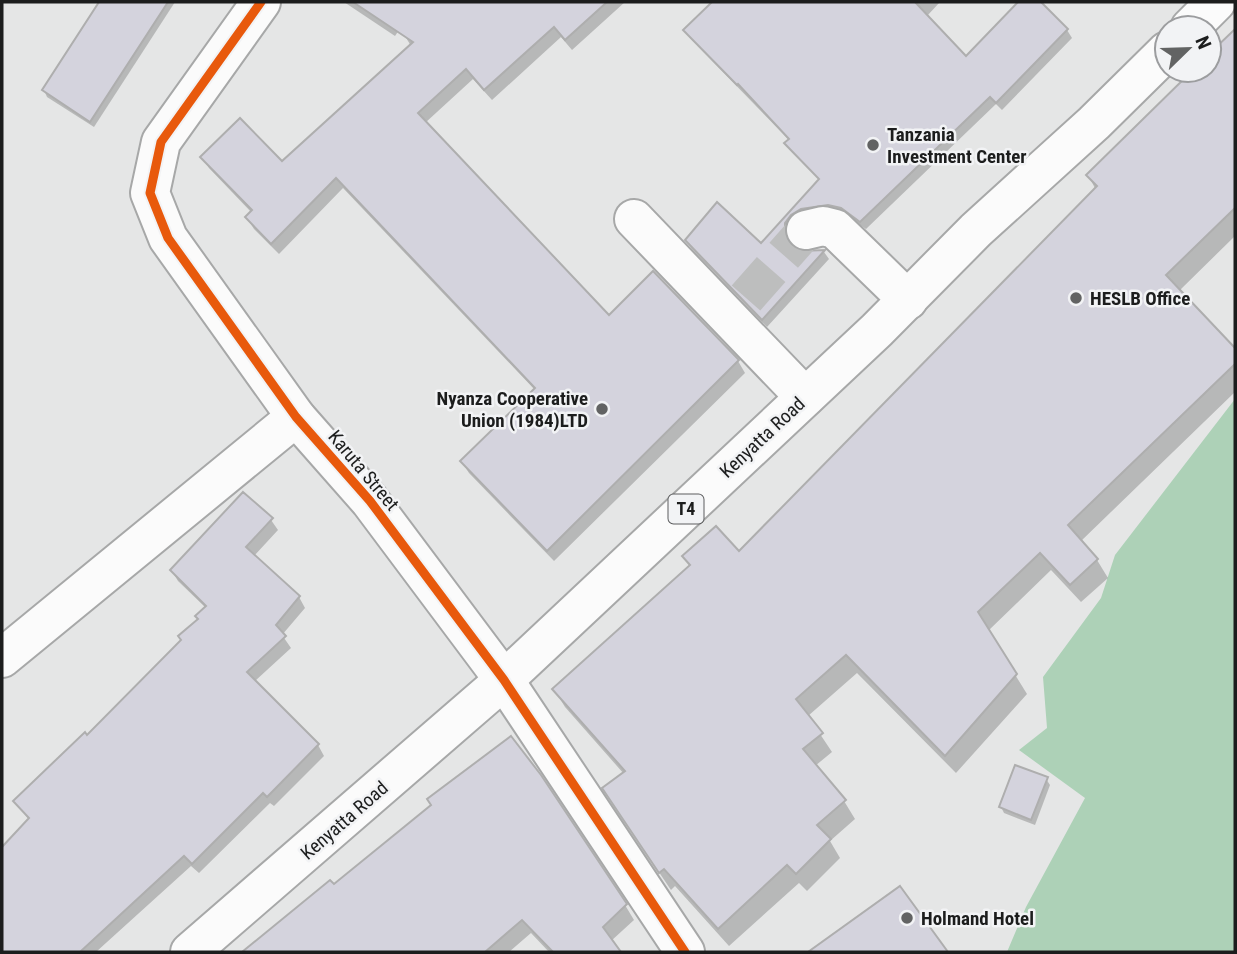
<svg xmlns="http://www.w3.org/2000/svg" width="1237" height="954" viewBox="0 0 1237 954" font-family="'Roboto Condensed',sans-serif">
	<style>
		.forest { fill: #add1b7 }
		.shadow { fill: #0003 }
		.building { fill: #d4d3dd; stroke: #aeaeae; stroke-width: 2 }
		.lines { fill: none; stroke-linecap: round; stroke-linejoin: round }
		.minor-tunnel { stroke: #bdbebe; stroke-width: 38; stroke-dasharray: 38 19; stroke-linecap: butt }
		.minor-casing { stroke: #a7a8a8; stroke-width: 42 }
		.highway-casing { stroke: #a7a8a8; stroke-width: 42 }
		.minor { stroke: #fbfbfb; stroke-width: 38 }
		.highway { stroke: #fbfbfb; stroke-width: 38 }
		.cycleway-casing { stroke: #f2f3f5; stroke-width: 13 }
		.cycleway { stroke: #e8590c; stroke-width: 9 }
		.poi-dot { fill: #626363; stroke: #f2f3f5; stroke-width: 2.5 }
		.labels { text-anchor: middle; stroke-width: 5; stroke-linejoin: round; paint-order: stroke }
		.shield { fill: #f2f3f5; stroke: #5c5d5e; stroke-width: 2 }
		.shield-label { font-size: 18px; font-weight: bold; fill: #1c1d1d }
		.poi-label { font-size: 19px; font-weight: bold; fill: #1c1d1d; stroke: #f2f3f5; text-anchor: start }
		.street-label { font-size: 19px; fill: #1c1d1d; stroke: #f2f3f5 }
	</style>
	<rect width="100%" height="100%" fill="#e5e6e6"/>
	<polygon class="forest" points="1235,399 1235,952 1007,952 1026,907 1085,798 1019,750 1047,728 1043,677 1101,598 1115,555"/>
	<g class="shadow">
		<polygon points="101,2 175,2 94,127 47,97 44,90"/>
		<polygon points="344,2 418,2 395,36"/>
		<polygon points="443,2 625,2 572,50 561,37 492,100 473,79 425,123 609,317 653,273 738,361 745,373 554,561 469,473 462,462 535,390 343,188 279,254 254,229 247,218 252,213 209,168 202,157 282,163 411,46 405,36"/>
		<polygon points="714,2 940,2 927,16 966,59 1020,2 1038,2 1067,30 1072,38 1002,110 996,104 866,229 847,216 789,232 788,244 800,253 824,252 829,259 767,327 691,248 687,240 761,245 820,180 791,151 787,143 789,140 690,38 686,30"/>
		<polygon points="1227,39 1235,47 1235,236 1179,291 1235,350 1235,392 1080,542 1097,560 1108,578 1081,602 1051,570 988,631 1027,694 956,773 857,673 808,716 832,752 815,766 844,801 855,819 830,841 840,858 807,891 799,883 729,946 675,886 671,890 615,807 624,774 565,707 554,689 690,567 684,556 739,554 1096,190 1088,175 1196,70 1209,70 1209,57"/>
		<polygon points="271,520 278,530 254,556 299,597 305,608 282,635 291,648 255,681 318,745 324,756 274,806 270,803 199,873 191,866 96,952 2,952 2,850 29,820 15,801 87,737 183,641 199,620 206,608 178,581 172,571"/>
		<polygon points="1046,779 1050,785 1035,825 1004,813 1001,807"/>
		<polygon points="334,887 625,905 634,920 611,941 619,952 549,952 531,933 509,952 249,952"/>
		<polygon points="900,888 946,952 811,952"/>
	</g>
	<g class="building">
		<polygon points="99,2 168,2 90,122 42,90"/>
		<polygon points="353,2 607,2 565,40 554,27 484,90 466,69 418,113 609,315 653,271 739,360 547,551 460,461 535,388 336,178 271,244 245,217 252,210 200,157 240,118 282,161 413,42"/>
		<polygon points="712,2 915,2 966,56 1018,2 1041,2 1068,29 996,103 990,97 860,222 841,208 828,205 801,209 791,215 785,223 785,234 791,245 800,251 825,250 762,320 685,240 717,202 761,243 819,179 784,143 789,139 738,84 737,85 683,30"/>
		<polygon points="1235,29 1235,208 1166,275 1235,348 1235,364 1068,525 1098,559 1070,585 1040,553 978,612 1017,674 945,756 846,655 796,699 823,733 803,749 846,800 817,825 831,839 796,874 787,865 718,929 664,869 659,873 602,788 625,771 552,689 690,565 682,556 716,526 739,551 1097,186 1086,175 1193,70 1209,70 1209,54"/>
		<polygon points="243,492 273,518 246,547 300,596 276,625 286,636 247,672 319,744 267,797 263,793 192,864 184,856 80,952 2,952 2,847 29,818 13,801 85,732 87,735 181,640 178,636 198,619 195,616 206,606 170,570"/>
		<polygon points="511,736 541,775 627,904 603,927 621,952 553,952 522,920 485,952 242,952 330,880 334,884 431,805 427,799"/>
		<polygon points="1015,765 1048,777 1031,820 999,807"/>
		<polygon points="900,886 948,952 808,952"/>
	</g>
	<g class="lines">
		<polyline class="minor-tunnel" points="746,298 806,230"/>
		<defs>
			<g id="minor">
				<polyline points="261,2 161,142 150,193 168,238 296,417 370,501 504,680 685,952"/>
				<polyline points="634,219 805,397"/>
				<polyline points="806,230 823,226 835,229 908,300"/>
				<polyline points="2,658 296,417"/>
			</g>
			<g id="highway">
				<polyline points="1190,28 1216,2"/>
				<polyline points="190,952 504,680 877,330 976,230 1094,123 1167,51"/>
			</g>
		</defs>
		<use href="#minor" class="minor-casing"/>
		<use href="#highway" class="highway-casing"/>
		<use href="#minor" class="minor"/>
		<use href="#highway" class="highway"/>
		<defs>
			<polyline id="cycleway" points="261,2 161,142 150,193 168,238 296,417 370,501 504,680 685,952"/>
		</defs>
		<use href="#cycleway" class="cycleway-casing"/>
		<use href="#cycleway" class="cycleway"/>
	</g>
	<g class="poi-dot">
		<circle cx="873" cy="145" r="7"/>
		<circle cx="1076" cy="298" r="7"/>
		<circle cx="602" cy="409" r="7"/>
		<circle cx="907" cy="918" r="7"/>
	</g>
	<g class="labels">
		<rect class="shield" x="668.5" y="494.5" width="35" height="29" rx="5"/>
		<g class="shield-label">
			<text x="686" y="515">T4</text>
		</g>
		<g class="poi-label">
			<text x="887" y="141">Tanzania<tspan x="887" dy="22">Investment Center</tspan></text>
			<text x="1090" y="305">HESLB Office</text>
			<text x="588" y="405" text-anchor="end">Nyanza Cooperative<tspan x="588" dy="22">Union (1984)LTD</tspan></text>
			<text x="921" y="925">Holmand Hotel</text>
		</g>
		<g class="street-label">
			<text transform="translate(762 437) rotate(-43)" y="7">Kenyatta Road</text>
			<text transform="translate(364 470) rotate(50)" y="7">Karuta Street</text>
			<text transform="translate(344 820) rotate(-41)" y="7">Kenyatta Road</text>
		</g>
	</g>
	<rect width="1237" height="954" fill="none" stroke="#1c1d1d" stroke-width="7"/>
	<g transform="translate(1188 49) rotate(67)"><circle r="33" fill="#f2f3f5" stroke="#9c9d9f" stroke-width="2"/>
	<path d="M0-5L12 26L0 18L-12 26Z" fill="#626363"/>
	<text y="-10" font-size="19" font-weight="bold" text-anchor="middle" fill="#1c1d1d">N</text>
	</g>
</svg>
